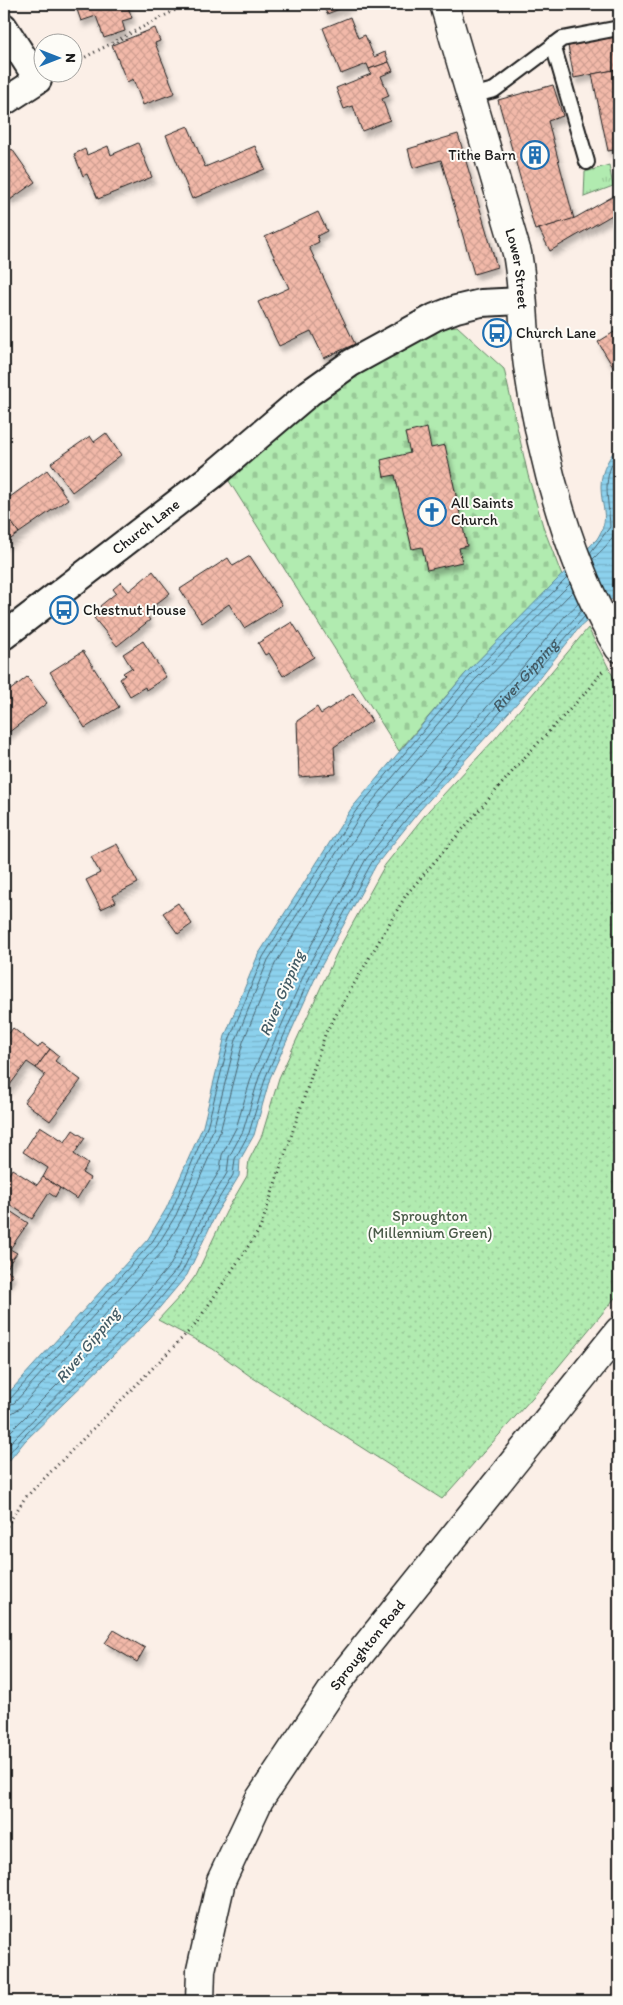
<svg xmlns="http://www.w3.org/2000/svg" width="623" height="2005" viewBox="0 0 623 2005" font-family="Itim,sans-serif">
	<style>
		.grass { fill: url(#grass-tufts); stroke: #668466 }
		.cemetery { fill: url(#cemetery-stones); stroke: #668466 }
		.park { fill: url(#park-dots); stroke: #668466 }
		.water { fill: url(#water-rules); stroke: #5f8999 }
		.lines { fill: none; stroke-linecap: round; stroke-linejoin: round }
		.shore { stroke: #496470; stroke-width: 1 }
		.building { fill: url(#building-cross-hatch); stroke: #1c1c1c; filter: url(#shadow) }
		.lane-casing { stroke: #1c1c1c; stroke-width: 18 }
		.street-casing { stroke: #1c1c1c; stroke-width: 30 }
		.secondary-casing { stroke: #1c1c1c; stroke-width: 31 }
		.path { stroke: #1c1c1c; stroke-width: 3; stroke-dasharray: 1 4; stroke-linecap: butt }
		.lane { stroke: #fdfcf7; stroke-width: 14 }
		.street { stroke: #fdfcf7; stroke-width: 26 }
		.secondary { stroke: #fdfcf7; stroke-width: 28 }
		.labels { text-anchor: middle; stroke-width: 4; stroke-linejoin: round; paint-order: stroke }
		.poi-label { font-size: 15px; fill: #1c1c1c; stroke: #fdfcf7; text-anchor: start }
		.street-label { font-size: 15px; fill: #1c1c1c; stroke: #fdfcf7 }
		.park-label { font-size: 15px; fill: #495a48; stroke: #fdfcf7 }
		.water-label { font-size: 16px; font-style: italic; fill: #435b65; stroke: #fdfcf7 }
	</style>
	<defs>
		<pattern id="grass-tufts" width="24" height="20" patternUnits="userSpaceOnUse" patternTransform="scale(1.25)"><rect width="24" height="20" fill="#b1ebb0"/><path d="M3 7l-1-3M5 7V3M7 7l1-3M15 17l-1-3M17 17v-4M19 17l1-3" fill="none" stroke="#98c997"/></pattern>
		<pattern id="cemetery-stones" width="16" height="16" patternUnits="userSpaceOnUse" patternTransform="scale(1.25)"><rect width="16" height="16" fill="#b1ebb0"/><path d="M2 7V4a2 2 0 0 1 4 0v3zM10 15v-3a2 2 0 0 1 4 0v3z" fill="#98c997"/></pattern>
		<pattern id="park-dots" width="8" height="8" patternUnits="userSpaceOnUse" patternTransform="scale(1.25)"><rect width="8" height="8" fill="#b1ebb0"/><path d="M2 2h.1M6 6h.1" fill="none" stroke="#98c997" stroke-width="1.8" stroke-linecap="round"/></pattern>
		<pattern id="water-rules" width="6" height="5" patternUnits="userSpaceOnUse" patternTransform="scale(1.25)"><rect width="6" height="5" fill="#8cd1ed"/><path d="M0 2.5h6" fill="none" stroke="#78b3cb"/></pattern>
		<pattern id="building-cross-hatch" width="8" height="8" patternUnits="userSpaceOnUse" patternTransform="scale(1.25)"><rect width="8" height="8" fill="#f2b9a9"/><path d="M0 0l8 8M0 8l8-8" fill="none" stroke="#cf9e91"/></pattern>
		<filter id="shadow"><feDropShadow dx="3" dy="5.5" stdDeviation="2.5" flood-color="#0004"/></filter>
	</defs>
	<rect width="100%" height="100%" fill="#fbefe7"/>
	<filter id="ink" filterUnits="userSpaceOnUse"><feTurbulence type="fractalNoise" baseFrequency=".02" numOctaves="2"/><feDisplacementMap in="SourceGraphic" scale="10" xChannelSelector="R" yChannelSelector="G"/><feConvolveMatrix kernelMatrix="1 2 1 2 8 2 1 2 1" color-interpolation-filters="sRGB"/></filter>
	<g filter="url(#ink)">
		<polygon class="grass" points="609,165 613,186 584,197 585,172"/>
		<path class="cemetery" d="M457,326L504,369L528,475L543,526L562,576L466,673L399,751L229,481L230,474C287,426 343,373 411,341C427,334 440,327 457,326Z"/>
		<polygon class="park" points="588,628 619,688 619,1293 540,1389 442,1499 250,1376 213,1349 158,1320 182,1294 196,1275 226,1212 247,1176 249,1160 262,1135 279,1078 338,950 385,865 429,810 494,740"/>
		<path class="water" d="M619,444V593L579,628L537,681L420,810L376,865L317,974L270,1078L254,1135L240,1160L239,1176L217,1212L187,1275L150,1319L25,1441L4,1467V1398L148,1239L166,1209L203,1126L225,1036L258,955L351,809L466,673L597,539C611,517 601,509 601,486C601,469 610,457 619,444Z"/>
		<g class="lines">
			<g class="shore">
				<path d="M590,553L610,527C609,497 600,479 619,452"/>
				<path d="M593,559C601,551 614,540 616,528C620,506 605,484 619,463"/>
				<polyline points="4,1401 10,1399 152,1242 171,1212 207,1127 230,1038 263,957 355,812 469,677 568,577"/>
				<polyline points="4,1407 14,1403 157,1246 176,1215 213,1130 236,1040 268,960 360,816 474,681 570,584"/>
				<polyline points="4,1414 12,1413 20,1408 163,1251 182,1219 220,1132 243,1042 275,964 366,821 480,686 573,591"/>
				<polyline points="4,1438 136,1306 171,1264 200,1203 220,1170 222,1155 236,1128 253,1072 300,966 360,855 406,797 522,668 565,616 579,603"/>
				<path id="s1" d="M4,1449L141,1311L177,1269L207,1207L227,1173L229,1157L243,1131L260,1074L306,970L366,859L412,802L582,610"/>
				<polyline points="4,1459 22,1438 146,1316 182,1272 212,1210 233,1175 235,1159 249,1133 266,1076 312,972 372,862 417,806 585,616"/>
			</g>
		</g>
		<g class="building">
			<polygon points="75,4 127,4 132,18 122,21 125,31 104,38 96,16 81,21"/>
			<polygon points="323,4 352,4 327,14"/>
			<polygon points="350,17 358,38 365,35 374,57 385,52 389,62 369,69 367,64 341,74 323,28"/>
			<polygon points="155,28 160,41 155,43 175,93 143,105 133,79 127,82 112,45"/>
			<polygon points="619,36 619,69 574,78 568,46"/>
			<polygon points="389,62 393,71 381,76 389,96 382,99 390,120 362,131 353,106 344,109 336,88 371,74 369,69"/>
			<polygon points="619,69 619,149 608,151 592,74"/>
			<polygon points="553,85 563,116 548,121 574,219 535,230 498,100"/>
			<polygon points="188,126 205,167 255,146 265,169 192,199 166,135"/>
			<polygon points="458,134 497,267 474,274 441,160 413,168 408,149"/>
			<polygon points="138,143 152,177 98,199 87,174 83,176 74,154 85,149 87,155 108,146 111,155"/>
			<polygon points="12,149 35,182 10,200 4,192 4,155"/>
			<polygon points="619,193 619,211 550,251 539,229 575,218"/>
			<polygon points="318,212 327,231 317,236 319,242 309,247 355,344 324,358 311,331 279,346 258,302 289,288 265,237"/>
			<polygon points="619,329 619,377 598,342"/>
			<polygon points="427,428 431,448 445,445 467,546 459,548 462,562 427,570 422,547 412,549 395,475 384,477 381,460 410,453 405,433"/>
			<polygon points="106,433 121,455 72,492 51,463 90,436 94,442"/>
			<polygon points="47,470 68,499 19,533 4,512 4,489 10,497"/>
			<polygon points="4,512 19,533 4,544"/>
			<polygon points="250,556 282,605 244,628 229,604 202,623 180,589 228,558 233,566"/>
			<polygon points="153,571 170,593 145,613 150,620 117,646 94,618 104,611 100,606 116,593 113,589 121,582 129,591"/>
			<polygon points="292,622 314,657 283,676 269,653 265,655 258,643"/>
			<polygon points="143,641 166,677 146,690 145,687 130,696 120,679 125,675 123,673 131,668 133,670 123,654"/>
			<polygon points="83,651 119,707 85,728 50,672"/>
			<polygon points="27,677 47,703 4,736 4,695"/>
			<polygon points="353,693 372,721 334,747 336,774 299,777 297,721 317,707 321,714"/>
			<polygon points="117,844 138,883 113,896 116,902 101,909 86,880 100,873 91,857"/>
			<polygon points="178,903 192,924 178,934 163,913"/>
			<polygon points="13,1028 38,1048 42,1043 50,1049 36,1068 27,1062 7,1089 4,1086 4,1040"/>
			<polygon points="50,1049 59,1056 55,1061 81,1080 50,1121 24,1102 45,1075 36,1068"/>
			<polygon points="40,1126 65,1142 73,1130 85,1138 74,1154 88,1164 82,1173 90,1178 77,1199 43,1177 48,1168 23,1152"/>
			<polygon points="12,1169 37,1185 43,1177 60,1188 55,1197 49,1193 32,1219 4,1201 4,1182"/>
			<polygon points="4,1207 28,1223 10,1249 17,1253 11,1261 4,1256"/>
			<polygon points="4,1256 11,1261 6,1270 13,1274 4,1288"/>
			<polygon points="114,1630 145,1648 137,1662 105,1643"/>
		</g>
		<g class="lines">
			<defs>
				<g id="lane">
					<polyline points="553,45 587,162"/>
					<polyline points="471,96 494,90 562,39 619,28"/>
				</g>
				<g id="street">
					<polyline points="4,27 38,80 4,102"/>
					<path id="s2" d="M4,636L213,475L309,393L351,363L435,317L456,309L481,303L523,301"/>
				</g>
				<g id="secondary">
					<path id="s3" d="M444,4L517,253C524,290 523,329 528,366C541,457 571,570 619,648"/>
					<path id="s4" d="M200,2001L201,1970L221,1881L259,1800L339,1680L619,1331"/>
				</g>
			</defs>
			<use href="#lane" class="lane-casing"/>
			<use href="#street" class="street-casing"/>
			<use href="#secondary" class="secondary-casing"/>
			<g class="path">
				<polyline points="72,64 187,4"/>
				<polyline points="4,1530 25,1498 195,1325 260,1229 326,1032 406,895 524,758 591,687 604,669"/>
			</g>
			<use href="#lane" class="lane"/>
			<use href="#street" class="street"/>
			<use href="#secondary" class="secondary"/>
		</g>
	</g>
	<defs>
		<symbol id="building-ring" viewBox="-11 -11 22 22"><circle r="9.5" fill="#fdfcf7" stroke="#1f6fb2" stroke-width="1.5"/><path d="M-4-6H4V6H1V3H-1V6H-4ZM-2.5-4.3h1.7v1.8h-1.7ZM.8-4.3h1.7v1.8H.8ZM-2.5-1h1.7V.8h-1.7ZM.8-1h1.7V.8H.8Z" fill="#1f6fb2"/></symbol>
		<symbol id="bus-ring" viewBox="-11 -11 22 22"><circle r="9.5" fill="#fdfcf7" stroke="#1f6fb2" stroke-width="1.5"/><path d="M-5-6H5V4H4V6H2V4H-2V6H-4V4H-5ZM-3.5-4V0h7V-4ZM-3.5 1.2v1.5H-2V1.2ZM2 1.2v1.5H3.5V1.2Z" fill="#1f6fb2"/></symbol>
		<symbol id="church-ring" viewBox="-11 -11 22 22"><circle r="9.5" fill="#fdfcf7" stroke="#1f6fb2" stroke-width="1.5"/><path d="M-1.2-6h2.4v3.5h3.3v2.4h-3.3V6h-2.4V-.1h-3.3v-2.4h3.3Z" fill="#1f6fb2"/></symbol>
	</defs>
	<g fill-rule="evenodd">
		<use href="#building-ring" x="519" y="139" width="32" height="32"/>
		<use href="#bus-ring" x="481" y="317" width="32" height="32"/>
		<use href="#church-ring" x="416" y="496" width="32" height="32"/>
		<use href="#bus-ring" x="48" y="594" width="32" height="32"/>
	</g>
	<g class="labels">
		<g class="poi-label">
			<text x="516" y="160" text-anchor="end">Tithe Barn</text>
			<text x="516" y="338">Church Lane</text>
			<text x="451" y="508">All Saints<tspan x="451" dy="17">Church</tspan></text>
			<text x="83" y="615">Chestnut House</text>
		</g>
		<g class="street-label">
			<text dy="5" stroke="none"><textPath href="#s3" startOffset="275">Lower Street</textPath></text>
			<text dy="5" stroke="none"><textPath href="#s2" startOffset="179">Church Lane</textPath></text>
			<text dy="5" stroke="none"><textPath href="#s4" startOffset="401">Sproughton Road</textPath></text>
		</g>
		<g class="park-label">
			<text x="430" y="1221">Sproughton<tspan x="430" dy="17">(Millennium Green)</tspan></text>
		</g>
		<g class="water-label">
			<text dy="6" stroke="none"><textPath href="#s1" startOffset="946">River Gipping</textPath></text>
			<text transform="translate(281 993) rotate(-67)" y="6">River Gipping</text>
			<text transform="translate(87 1345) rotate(-51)" y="6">River Gipping</text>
		</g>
	</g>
	<rect width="623" height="2005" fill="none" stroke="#fdfcf7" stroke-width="20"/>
	<rect x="10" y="10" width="603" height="1985" fill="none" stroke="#1c1c1c" stroke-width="2" filter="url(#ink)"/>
	<g transform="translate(58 58) rotate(90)"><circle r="24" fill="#fdfcf7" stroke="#a3a29f"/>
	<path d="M0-4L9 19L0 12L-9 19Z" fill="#1f6fb2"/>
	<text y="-8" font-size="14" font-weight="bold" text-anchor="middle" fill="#1c1c1c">N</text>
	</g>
</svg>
